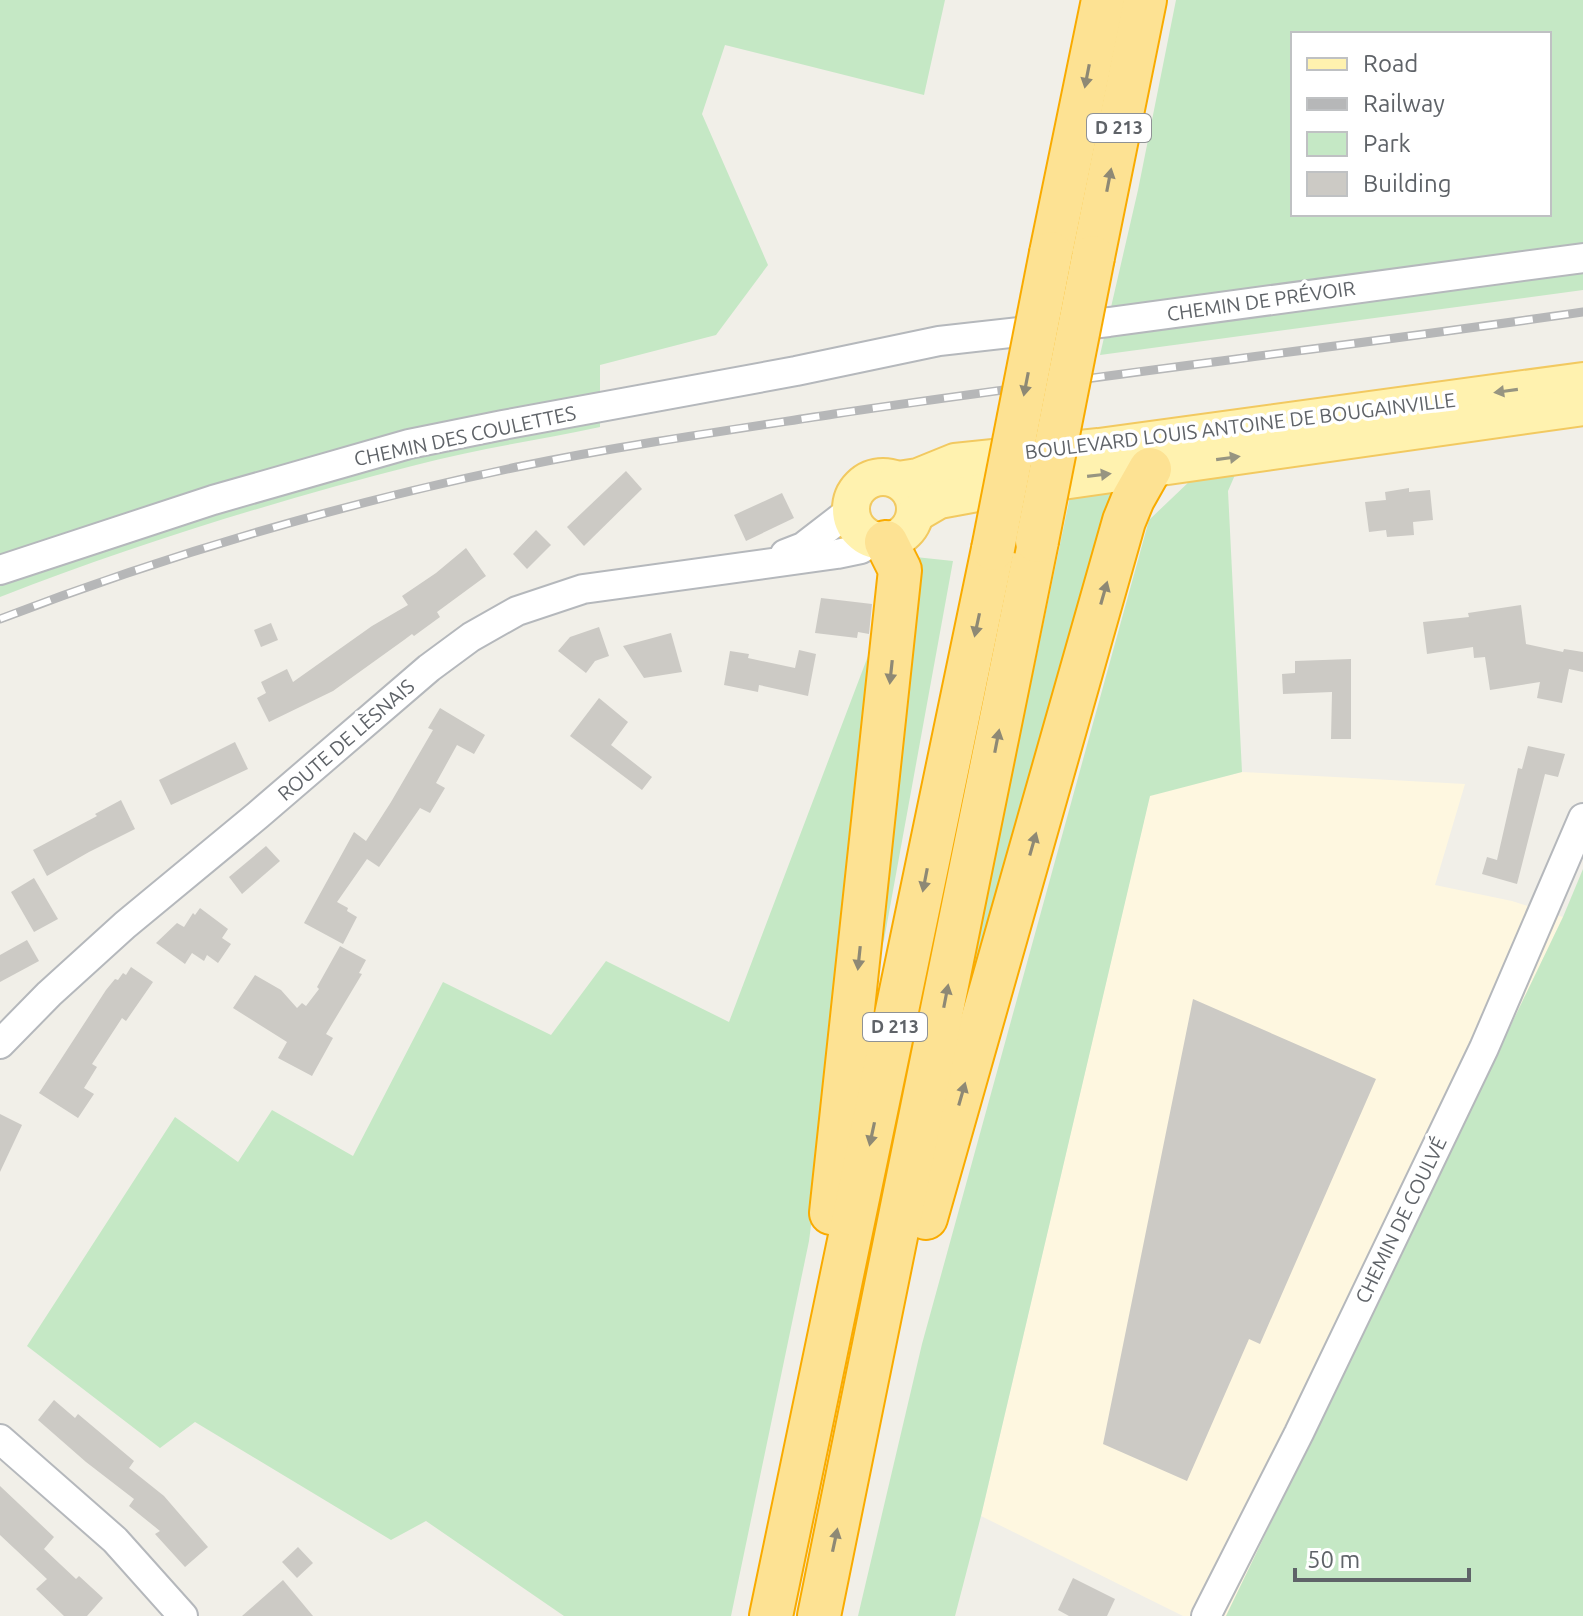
<svg xmlns="http://www.w3.org/2000/svg" width="1583" height="1616" viewBox="0 0 1583 1616" font-family="Ubuntu,sans-serif">
	<style>
		.commercial { fill: #fef7e0 }
		.green { fill: #c5e8c5; fill-rule: evenodd }
		.building { fill: #cccac5 }
		.lines { fill: none; stroke-linecap: round; stroke-linejoin: round }
		.minor-casing { stroke: #b5b8bc; stroke-width: 32 }
		.major-casing { stroke: #f2c960; stroke-width: 40 }
		.highway-casing { stroke: #f9ab00; stroke-width: 46 }
		.minor { stroke: #fff; stroke-width: 28 }
		.major { stroke: #fff2af; stroke-width: 36 }
		.highway { stroke: #fde293; stroke-width: 42 }
		.rail-casing { stroke: #b6b7b8; stroke-width: 9 }
		.rail { stroke: #fff; stroke-width: 6; stroke-dasharray: 18; stroke-linecap: butt }
		.highway-bridge-casing { stroke: #f9ab00; stroke-width: 46; stroke-linecap: butt }
		.highway-bridge { stroke: #fde293; stroke-width: 42 }
		.oneway { fill: #8e8975 }
		.oneway2 { fill: #979581 }
		.labels { text-anchor: middle; stroke-width: 7; stroke-linejoin: round; paint-order: stroke }
		.shield { fill: #fff; stroke: #8f9295; stroke-width: 2 }
		.shield-label { font-size: 18px; font-weight: bold; fill: #5f6368 }
		.street-label { font-size: 20px; fill: #5f6368; stroke: #fff }
	</style>
	<rect width="100%" height="100%" fill="#f1efe8"/>
	<polygon class="commercial" points="1242,772 1465,784 1435,885 1512,901 1563,917 1226,1616 1183,1616 981,1516 1150,795"/>
	<g class="green">
		<path d="M0,0H945L924,95L725,45L702,114L768,265L716,335L600,365V427C539,440 476,449 416,465C275,501 136,544 0,597Z"/>
		<path d="M1176,0H1583V290L1100,355L1138,190ZM1293,34H1549V214H1293Z"/>
		<polygon points="1238,468 1228,491 1242,772 1150,796 981,1516 955,1616 858,1616 922,1344 1149,520 1192,479"/>
		<polygon points="1100,485 1117,497 955,1047 1072,487"/>
		<polygon points="906,556 953,561 884,940 829,1084 809,1241 731,1616 564,1616 426,1521 391,1540 195,1422 160,1448 27,1346 175,1117 238,1162 272,1110 353,1156 443,982 551,1035 606,961 729,1022"/>
		<polygon points="1583,869 1583,1616 1226,1616 1563,917"/>
	</g>
	<g class="building">
		<polygon points="626,471 642,489 584,546 567,527"/>
		<polygon points="1409,488 1409,492 1430,490 1433,520 1413,522 1414,535 1387,537 1386,530 1369,532 1365,502 1386,500 1385,492"/>
		<polygon points="782,493 794,518 746,541 734,515"/>
		<polygon points="536,530 551,545 527,569 513,554"/>
		<polygon points="466,548 486,576 437,612 440,617 414,636 412,634 404,640 333,691 269,722 257,698 266,693 261,682 287,669 293,682 372,626 408,605 402,596 436,573"/>
		<polygon points="821,598 872,604 869,634 858,632 857,638 815,633"/>
		<polygon points="1521,605 1526,644 1563,652 1564,649 1583,652 1583,672 1569,669 1562,703 1537,698 1540,682 1490,690 1485,657 1474,658 1473,647 1427,654 1423,622 1469,617 1468,613"/>
		<polygon points="271,623 278,640 261,647 254,630"/>
		<polygon points="599,627 609,656 595,661 586,673 558,651 570,637"/>
		<polygon points="671,633 682,672 644,678 623,646"/>
		<polygon points="799,650 816,654 808,696 759,685 758,692 724,685 730,651 749,654 748,658 795,668"/>
		<polygon points="1351,659 1351,739 1331,739 1332,692 1283,694 1282,674 1295,673 1295,661"/>
		<polygon points="599,698 628,722 611,745 652,777 642,790 570,736"/>
		<polygon points="440,708 485,735 474,754 457,745 436,783 445,788 430,813 420,808 379,867 367,859 337,902 348,908 347,911 357,917 343,944 304,923 354,832 366,841 391,802 433,730 428,728"/>
		<polygon points="235,742 248,769 171,805 159,780"/>
		<polygon points="1528,746 1565,754 1558,777 1545,774 1517,884 1482,874 1487,857 1497,860 1518,768 1522,769"/>
		<polygon points="121,800 135,829 89,852 47,876 33,850 97,816 95,814"/>
		<polygon points="266,846 280,861 242,894 229,877"/>
		<polygon points="34,878 58,919 34,932 11,892"/>
		<polygon points="200,908 228,929 222,938 231,944 218,963 207,955 204,961 192,953 185,964 156,943 177,923 184,927 193,913 195,915"/>
		<polygon points="27,940 39,961 0,982 0,955"/>
		<polygon points="340,946 366,960 359,973 362,974 326,1034 333,1038 312,1076 278,1058 287,1042 233,1008 255,975 281,990 297,1008 302,1003 306,1006 319,989 317,987"/>
		<polygon points="131,967 153,982 126,1021 122,1018 92,1064 97,1067 84,1088 94,1094 78,1118 39,1093 106,990 115,979 118,980 123,973 126,975"/>
		<polygon points="1193,999 1376,1079 1260,1344 1249,1339 1187,1481 1103,1444"/>
		<polygon points="0,1114 22,1125 0,1172"/>
		<polygon points="54,1400 75,1418 78,1414 134,1461 129,1468 164,1496 208,1547 185,1567 155,1534 160,1531 129,1506 134,1499 86,1462 38,1420"/>
		<polygon points="0,1486 54,1537 44,1549 76,1579 79,1576 103,1598 87,1616 64,1616 36,1589 47,1579 0,1535"/>
		<polygon points="298,1547 313,1563 297,1578 282,1562"/>
		<polygon points="1073,1578 1115,1599 1107,1616 1069,1616 1058,1610"/>
		<polygon points="283,1580 313,1616 242,1616"/>
	</g>
	<g class="lines">
		<defs>
			<g id="minor">
				<polyline points="785,554 803,547 851,510"/>
				<polyline points="0,570 213,500 409,444 503,425 796,371 939,341 1109,322 1583,258"/>
				<polyline points="0,1044 49,994 125,925 258,815 429,668 471,637 517,611 583,589 837,554 861,549 874,540"/>
				<polyline points="0,1439 115,1540 183,1616"/>
				<polyline points="1206,1616 1299,1433 1484,1048 1583,818"/>
			</g>
			<g id="major">
				<circle cx="883" cy="509" r="32"/>
				<polyline points="898,480 918,477 955,462 1099,447 1583,381"/>
				<polyline points="915,514 939,500 977,493 1583,407"/>
			</g>
			<g id="highway">
				<polyline points="1051,253 1103,0"/>
				<polyline points="1093,257 1145,0"/>
				<polyline points="831,1213 900,570 886,542"/>
				<polyline points="926,1218 1124,521 1133,499 1150,469"/>
				<polyline points="771,1616 993,549"/>
				<polyline points="819,1616 1037,541"/>
			</g>
		</defs>
		<use href="#minor" class="minor-casing"/>
		<use href="#major" class="major-casing"/>
		<use href="#highway" class="highway-casing"/>
		<use href="#minor" class="minor"/>
		<use href="#major" class="major"/>
		<use href="#highway" class="highway"/>
		<defs>
			<path id="rail" d="M0,619C169,554 344,503 522,466C625,445 730,430 834,414C1083,377 1334,348 1583,312"/>
		</defs>
		<use href="#rail" class="rail-casing"/>
		<use href="#rail" class="rail"/>
		<defs>
			<g id="highway-bridge">
				<polyline points="1037,541 1093,257"/>
				<polyline points="993,549 1051,253"/>
			</g>
		</defs>
		<use href="#highway-bridge" class="highway-bridge-casing"/>
		<use href="#highway-bridge" class="highway-bridge"/>
	</g>
	<defs><path id="oneway-solid" d="M-6-.8H1V-3.2L6.5 0L1 3.2V.8H-6Z" transform="scale(2)"/></defs>
	<g class="oneway">
		<use href="#oneway-solid" transform="translate(1087 76) rotate(101)"/>
		<use href="#oneway-solid" transform="translate(1109 180) rotate(-79)"/>
		<use href="#oneway-solid" transform="translate(1026 384) rotate(101)"/>
		<use href="#oneway-solid" transform="translate(1104 593) rotate(-74)"/>
		<use href="#oneway-solid" transform="translate(977 625) rotate(102)"/>
		<use href="#oneway-solid" transform="translate(891 672) rotate(96)"/>
		<use href="#oneway-solid" transform="translate(997 741) rotate(-79)"/>
		<use href="#oneway-solid" transform="translate(1033 844) rotate(-74)"/>
		<use href="#oneway-solid" transform="translate(925 880) rotate(101)"/>
		<use href="#oneway-solid" transform="translate(859 958) rotate(96)"/>
		<use href="#oneway-solid" transform="translate(946 996) rotate(-79)"/>
		<use href="#oneway-solid" transform="translate(962 1094) rotate(-74)"/>
		<use href="#oneway-solid" transform="translate(872 1134) rotate(102)"/>
		<use href="#oneway-solid" transform="translate(835 1540) rotate(-78)"/>
	</g>
	<g class="oneway2">
		<use href="#oneway-solid" transform="translate(1506 391) rotate(172)"/>
		<use href="#oneway-solid" transform="translate(1228 458) rotate(-8)"/>
		<use href="#oneway-solid" transform="translate(1099 475) rotate(-7)"/>
	</g>
	<g class="labels">
		<g class="shield">
			<rect x="1087" y="114" width="64" height="28" rx="6"/>
			<rect x="863" y="1013" width="64" height="28" rx="6"/>
		</g>
		<g class="shield-label">
			<text x="1119" y="134">D 213</text>
			<text x="895" y="1033">D 213</text>
		</g>
		<g class="street-label">
			<text transform="translate(1261 301) rotate(-8)" y="7">CHEMIN DE PRÉVOIR</text>
			<text transform="translate(1240 426) rotate(-7)" y="7">BOULEVARD LOUIS ANTOINE DE BOUGAINVILLE</text>
			<text transform="translate(465 436) rotate(-12)" y="7">CHEMIN DES COULETTES</text>
			<text transform="translate(346 740) rotate(-41)" y="7">ROUTE DE LÈSNAIS</text>
			<text transform="translate(1401 1220) rotate(-64)" y="7">CHEMIN DE COULVÉ</text>
		</g>
	</g>
	<rect x="1291" y="32" width="260" height="184" fill="#ffffff" stroke="#bfc1c3" stroke-width="2"/>
	<rect x="1307" y="58" width="40" height="12" fill="#fff2af" stroke="#bfc1c3" stroke-width="2"/>
	<text x="1363" y="72" font-size="24" fill="#5f6368">Road</text>
	<rect x="1307" y="98" width="40" height="12" fill="#b6b7b8" stroke="#bfc1c3" stroke-width="2"/>
	<text x="1363" y="112" font-size="24" fill="#5f6368">Railway</text>
	<rect x="1307" y="132" width="40" height="24" fill="#c5e8c5" stroke="#bfc1c3" stroke-width="2"/>
	<text x="1363" y="152" font-size="24" fill="#5f6368">Park</text>
	<rect x="1307" y="172" width="40" height="24" fill="#cccac5" stroke="#bfc1c3" stroke-width="2"/>
	<text x="1363" y="192" font-size="24" fill="#5f6368">Building</text>
	<path d="M1295 1568v12h174v-12" fill="none" stroke="#5f6368" stroke-width="4"/>
	<text x="1307" y="1568" font-size="24" fill="#5f6368" stroke="#ffffff" stroke-width="6" paint-order="stroke">50 m</text>
</svg>
